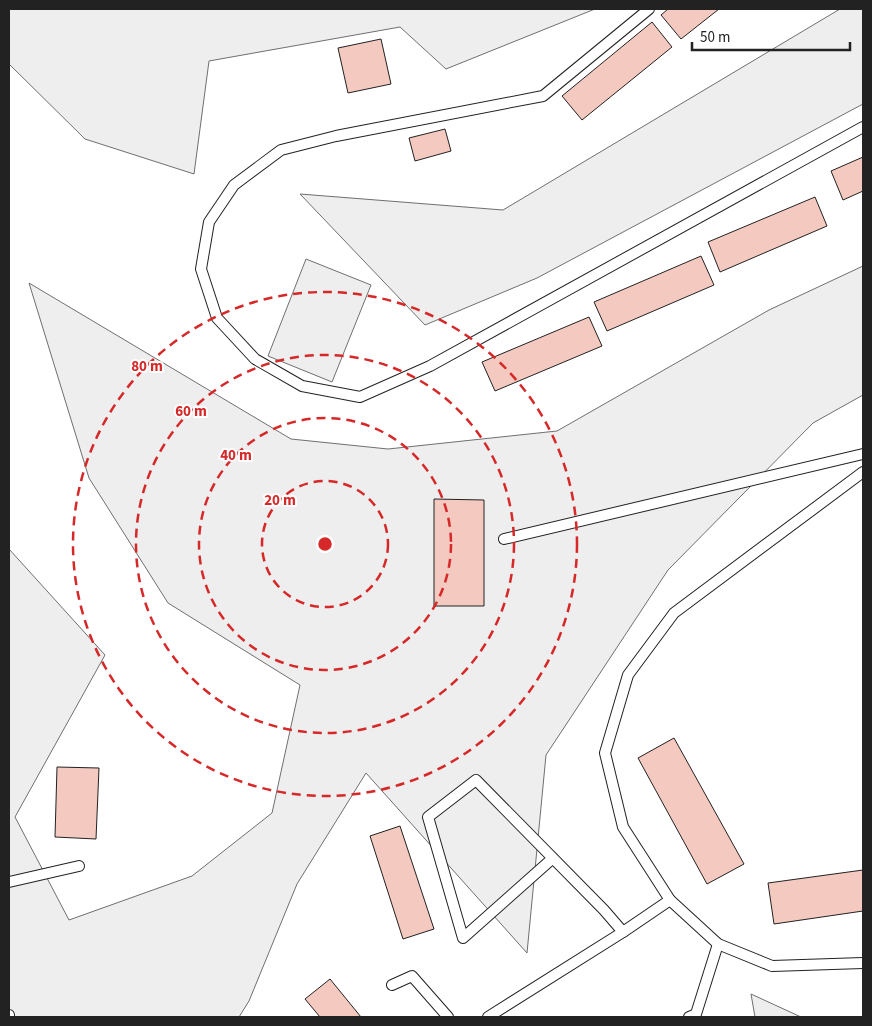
<svg xmlns="http://www.w3.org/2000/svg" width="872" height="1026" viewBox="0 0 872 1026" font-family="'Source Sans 3',sans-serif">
	<style>
		.green { fill: #eee; stroke: #6f6f6f }
		.building { fill: #f3c9c0; stroke: #222 }
		.lines { fill: none; stroke-linecap: round; stroke-linejoin: round }
		.lane-casing { stroke: #222; stroke-width: 12 }
		.lane { stroke: #fff; stroke-width: 10 }
		.ring { fill: none; stroke: #d62828; stroke-width: 2.5; stroke-dasharray: 9 6 }
		.centre { fill: #d62828; stroke: #fff; stroke-width: 2.5 }
		.ring-label { font-size: 15px; text-anchor: middle; font-weight: bold; fill: #d62828; stroke: #fff; stroke-width: 4; stroke-linejoin: round; paint-order: stroke }
	</style>
	<rect width="100%" height="100%" fill="#fff"/>
	<g class="green">
		<polygon points="9,9 595,9 446,69 400,27 209,61 194,174 85,139 9,64"/>
		<polygon points="840,9 863,9 863,104 537,278 425,325 300,194 503,210"/>
		<polygon points="306,259 371,285 332,382 268,356"/>
		<polygon points="863,266 863,395 813,423 668,570 546,755 527,953 366,773 297,884 249,1001 239,1017 9,1017 9,549 105,655 15,817 69,920 192,876 272,813 300,685 168,603 89,478 29,283 291,439 388,449 557,431 769,310"/>
		<polygon points="751,994 801,1017 755,1017"/>
	</g>
	<g class="building">
		<polygon points="668,9 719,9 681,39 661,15"/>
		<polygon points="652,22 672,47 582,120 562,96"/>
		<polygon points="381,39 391,84 348,93 338,48"/>
		<polygon points="445,129 451,151 415,161 409,138"/>
		<polygon points="863,157 863,191 843,200 831,171"/>
		<polygon points="815,197 827,226 720,272 708,242"/>
		<polygon points="701,256 714,285 607,331 594,302"/>
		<polygon points="589,317 602,346 495,391 482,362"/>
		<polygon points="434,499 484,500 484,606 434,606"/>
		<polygon points="674,738 744,864 707,884 638,758"/>
		<polygon points="57,767 99,768 96,839 55,837"/>
		<polygon points="400,826 434,929 403,939 370,836"/>
		<polygon points="863,870 863,911 774,924 768,883"/>
		<polygon points="330,979 361,1017 320,1017 305,999"/>
	</g>
	<g class="lines">
		<defs>
			<g id="lane">
				<polyline points="649,9 543,96 336,136 281,150 234,185 209,222 201,269 217,318 255,359 302,386 360,397 430,366 863,127"/>
				<polyline points="863,472 674,613 628,675 605,753 623,827 670,900 718,944 772,966 863,963"/>
				<polyline points="504,539 863,454"/>
				<polyline points="553,858 463,938 428,817 476,780 604,910 623,932"/>
				<polyline points="9,882 79,866"/>
				<polyline points="392,985 412,976 448,1017"/>
				<polyline points="9,1015 9,1017"/>
				<polyline points="488,1017 623,932 670,900"/>
				<polyline points="689,1017 696,1014 718,944"/>
			</g>
		</defs>
		<use href="#lane" class="lane-casing"/>
		<use href="#lane" class="lane"/>
	</g>
	<g class="ring">
		<circle cx="325" cy="544" r="63"/>
		<circle cx="325" cy="544" r="126"/>
		<circle cx="325" cy="544" r="189"/>
		<circle cx="325" cy="544" r="252"/>
	</g>
	<circle cx="325" cy="544" r="8" class="centre"/>
	<g class="ring-label">
		<text x="147" y="371">80 m</text>
		<text x="191" y="416">60 m</text>
		<text x="236" y="460">40 m</text>
		<text x="280" y="505">20 m</text>
	</g>
	<rect width="872" height="1026" fill="none" stroke="#222222" stroke-width="20"/>
	<path d="M692 42v8h158v-8" fill="none" stroke="#222222" stroke-width="2.5"/>
	<text x="700" y="42" font-size="15" fill="#222222" stroke="#ffffff" stroke-width="4" paint-order="stroke">50 m</text>
</svg>
